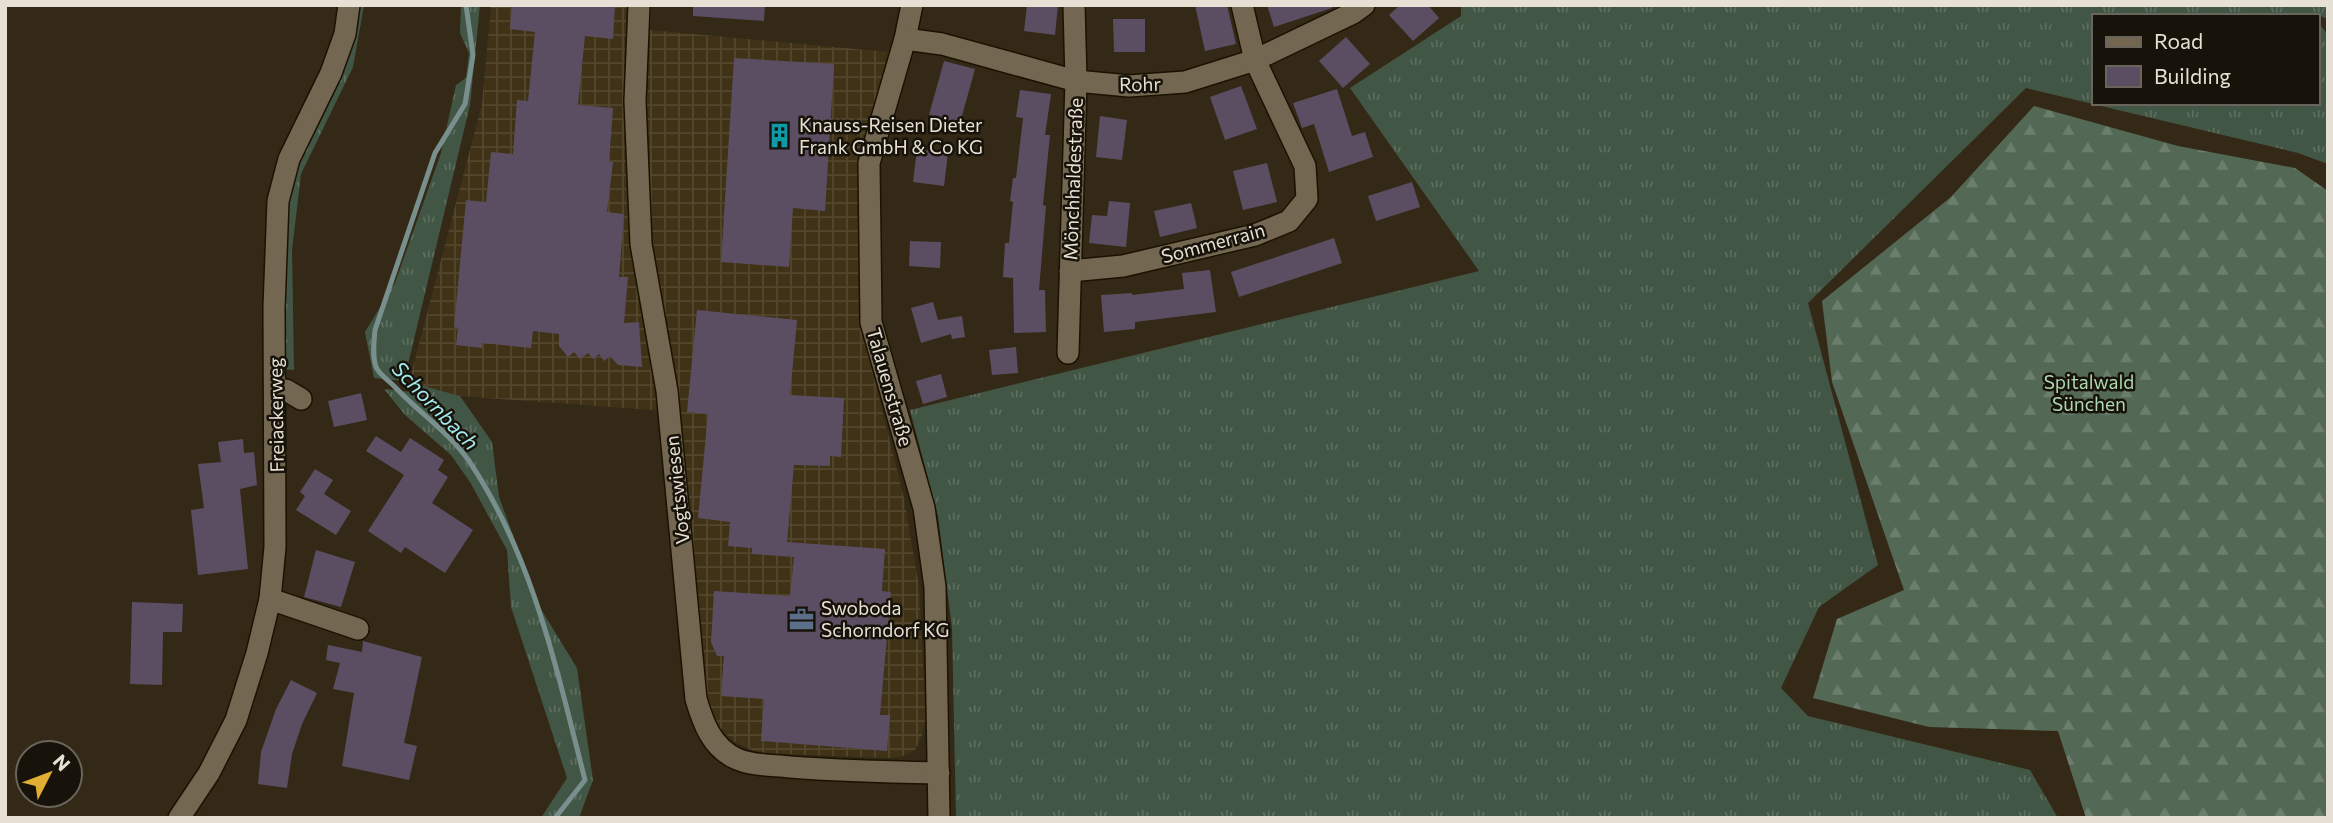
<svg xmlns="http://www.w3.org/2000/svg" width="2333" height="823" viewBox="0 0 2333 823" font-family="Commissioner,sans-serif">
	<style>
		.industrial { fill: url(#industrial-grid) }
		.grass { fill: url(#grass-tufts) }
		.forest { fill: url(#forest-firs) }
		.lines { fill: none; stroke-linecap: round; stroke-linejoin: round }
		.stream { stroke: #788f8d; stroke-width: 5 }
		.building { fill: #5c4e62 }
		.minor-casing { stroke: #1b1201; stroke-width: 24 }
		.minor { stroke: #736752; stroke-width: 21 }
		.labels { text-anchor: middle; stroke-width: 5; stroke-linejoin: round; paint-order: stroke }
		.street-label { font-size: 19px; fill: #e7e0d4; stroke: #17130a }
		.poi-label { font-size: 19px; fill: #e7e0d4; stroke: #17130a; text-anchor: start }
		.park-label { font-size: 19px; fill: #abd7b1; stroke: #17130a }
		.water-label { font-size: 21px; font-style: italic; fill: #a3eaf0; stroke: #17130a }
	</style>
	<defs>
		<pattern id="industrial-grid" width="8" height="8" patternUnits="userSpaceOnUse" patternTransform="scale(1.75)"><rect width="8" height="8" fill="#3f3217"/><path d="M0 4h8M4 0v8" fill="none" stroke="#52462d"/></pattern>
		<pattern id="grass-tufts" width="24" height="20" patternUnits="userSpaceOnUse" patternTransform="scale(1.75)"><rect width="24" height="20" fill="#425645"/><path d="M3 7l-1-3M5 7V3M7 7l1-3M15 17l-1-3M17 17v-4M19 17l1-3" fill="none" stroke="#5d6e5f"/></pattern>
		<pattern id="forest-firs" width="22" height="20" patternUnits="userSpaceOnUse" patternTransform="scale(1.75)"><rect width="22" height="20" fill="#536956"/><path d="M5 1l3.5 6h-7zM16 11l3.5 6h-7z" fill="#6c7e6d"/></pattern>
	</defs>
	<rect width="100%" height="100%" fill="#332916"/>
	<polygon class="industrial" points="491,5 651,5 650,30 888,52 860,166 861,324 904,498 919,587 926,718 922,736 915,750 903,756 891,758 758,753 733,741 712,720 702,695 679,412 460,396 409,382 482,104"/>
	<g class="grass">
		<polygon points="353,5 364,5 353,67 301,174 292,250 294,370 281,369 282,196"/>
		<polygon points="461,5 480,5 470,105 404,381 374,378 365,332 395,283 441,153 456,85 466,78 469,53 460,33"/>
		<polygon points="1461,5 2328,5 2328,19 2312,13 2313,16 2093,16 2093,103 2317,103 2317,21 2328,35 2328,164 2298,153 2026,88 1808,303 1878,565 1819,607 1781,688 1808,716 2030,770 2058,818 956,818 952,628 938,516 910,410 1479,271 1350,88 1461,16"/>
		<polygon points="409,382 460,396 492,442 499,497 539,606 577,668 593,780 579,818 541,818 567,778 511,607 507,550 470,482 451,455 405,415 384,389 411,392"/>
	</g>
	<polygon class="forest" points="2034,106 2178,146 2295,168 2328,191 2328,818 2086,818 2058,731 1929,727 1813,698 1837,619 1904,590 1832,382 1822,301 1951,197"/>
	<g class="lines">
		<path class="stream" d="M466,5L473,55L465,104L435,153L375,330C374,342 372,356 376,367C379,374 389,381 394,386C418,412 449,432 469,461C533,556 557,671 585,780L555,818"/>
	</g>
	<g class="building">
		<polygon points="512,5 615,5 613,39 585,36 578,105 613,108 609,162 613,162 607,212 624,214 619,277 628,277 624,323 639,322 642,367 618,365 610,356 604,361 599,354 593,359 588,353 580,359 574,352 568,357 559,346 559,334 533,331 531,348 482,343 482,348 456,345 458,328 454,327 466,200 486,202 491,152 513,154 517,100 528,101 535,32 510,29"/>
		<polygon points="693,5 765,5 764,21 693,16"/>
		<polygon points="1027,5 1058,5 1055,35 1024,31"/>
		<polygon points="1195,5 1227,5 1236,44 1205,51"/>
		<polygon points="1267,5 1331,5 1332,8 1274,27"/>
		<polygon points="1400,5 1428,5 1439,18 1413,41 1389,15"/>
		<polygon points="1113,19 1145,19 1145,52 1114,52"/>
		<polygon points="1346,37 1370,64 1343,88 1319,61"/>
		<polygon points="734,58 834,64 825,211 793,208 789,267 721,262"/>
		<polygon points="944,61 975,69 960,123 929,115"/>
		<polygon points="1241,86 1257,129 1225,140 1210,97"/>
		<polygon points="1337,89 1352,136 1365,132 1373,157 1329,172 1314,124 1302,128 1293,103"/>
		<polygon points="1020,90 1051,94 1045,135 1050,135 1043,205 1046,206 1039,290 1045,290 1046,332 1014,333 1013,278 1003,277 1005,243 1009,243 1013,202 1010,201 1013,178 1016,178 1023,118 1016,117"/>
		<polygon points="1100,116 1127,120 1122,160 1096,157"/>
		<polygon points="917,149 948,153 944,186 913,182"/>
		<polygon points="1267,163 1277,202 1243,210 1233,171"/>
		<polygon points="1412,182 1420,207 1376,221 1368,196"/>
		<polygon points="1109,201 1130,203 1126,247 1089,243 1092,215 1107,216"/>
		<polygon points="1191,203 1197,228 1160,237 1154,211"/>
		<polygon points="1334,238 1342,263 1239,297 1231,272"/>
		<polygon points="910,241 941,242 940,268 909,266"/>
		<polygon points="1210,270 1216,312 1135,322 1135,329 1104,332 1101,295 1132,293 1132,295 1184,289 1182,273"/>
		<polygon points="933,302 938,320 962,316 965,337 952,339 951,334 921,343 911,308"/>
		<polygon points="697,310 797,320 790,395 844,398 841,457 830,456 830,466 794,465 787,542 885,549 882,591 891,592 880,715 890,715 887,751 761,741 764,699 721,696 724,656 717,656 711,642 714,591 790,596 794,557 752,554 752,548 728,546 730,522 698,518 708,414 687,412"/>
		<polygon points="1016,347 1018,373 992,375 989,350"/>
		<polygon points="941,374 947,397 923,404 916,381"/>
		<polygon points="361,393 367,420 334,427 328,401"/>
		<polygon points="376,436 401,452 410,438 444,460 438,470 448,477 432,503 473,530 445,573 405,547 401,553 368,531 404,475 366,451"/>
		<polygon points="243,439 244,453 254,452 257,485 240,489 248,569 198,575 191,510 204,508 198,464 221,462 218,442"/>
		<polygon points="315,469 333,480 324,494 351,511 336,535 296,510 305,496 300,492"/>
		<polygon points="316,550 355,562 341,607 304,597"/>
		<polygon points="132,602 183,604 182,632 163,632 162,685 130,684"/>
		<polygon points="363,641 422,657 404,743 417,746 409,780 342,766 354,693 333,689 340,663 326,660 328,645 362,652"/>
		<polygon points="291,680 317,693 302,724 292,754 287,788 258,784 261,752 276,709"/>
	</g>
	<g class="lines">
		<defs>
			<g id="minor">
				<path d="M639,5L635,101L641,244L667,391L696,699C703,723 712,748 737,759C753,766 773,765 790,767C840,771 889,772 939,773"/>
				<polyline points="912,5 905,39 869,163 871,322 924,508 935,587 939,818"/>
				<polyline points="905,39 942,44 1076,81 1129,86 1185,82 1255,60 1353,13 1364,5"/>
				<polyline points="1070,271 1123,266 1255,235 1289,221 1307,199 1305,166 1255,60 1242,5"/>
				<polyline points="1068,353 1076,81 1074,5"/>
				<polyline points="276,391 286,390 301,399"/>
				<polyline points="270,599 358,629"/>
				<polyline points="179,818 209,773 236,720 257,653 270,599 275,547 274,308 278,201 289,159 331,73 345,34 349,5"/>
			</g>
		</defs>
		<use href="#minor" class="minor-casing"/>
		<use href="#minor" class="minor"/>
	</g>
	<defs>
		<symbol id="building-bare" viewBox="-9 -9 18 18"><path d="M-4-6H4V6H1V3H-1V6H-4ZM-2.5-4.3h1.7v1.8h-1.7ZM.8-4.3h1.7v1.8H.8ZM-2.5-1h1.7V.8h-1.7ZM.8-1h1.7V.8H.8Z" fill="#0f9aa8" stroke="#17130a" stroke-width="2.5" paint-order="stroke"/></symbol>
		<symbol id="office-bare" viewBox="-9 -9 18 18"><path d="M-6-3h4V-5.5h4V-3h4V5H-6ZM-1-4.5V-3h2v-1.5ZM-6 0V1H6V0Z" fill="#5c6f8a" stroke="#17130a" stroke-width="2.5" paint-order="stroke"/></symbol>
	</defs>
	<g fill-rule="evenodd">
		<use href="#building-bare" x="762" y="118" width="35" height="35"/>
		<use href="#office-bare" x="784" y="602" width="35" height="35"/>
	</g>
	<g class="labels">
		<g class="street-label">
			<text transform="translate(1140 84) rotate(-1)" y="7">Rohr</text>
			<text transform="translate(1073 179) rotate(-88)" y="7">Mönchhaldestraße</text>
			<text transform="translate(1213 243) rotate(-15)" y="7">Sommerrain</text>
			<text transform="translate(890 387) rotate(74)" y="7">Talauenstraße</text>
			<text transform="translate(276 415) rotate(-91)" y="7">Freiackerweg</text>
			<text transform="translate(677 490) rotate(-96)" y="7">Vogtswiesen</text>
		</g>
		<g class="poi-label">
			<text x="799" y="132">Knauss-Reisen Dieter<tspan x="799" dy="22">Frank GmbH &amp; Co KG</tspan></text>
			<text x="821" y="615">Swoboda<tspan x="821" dy="22">Schorndorf KG</tspan></text>
		</g>
		<g class="park-label">
			<text x="2089" y="389">Spitalwald<tspan x="2089" dy="22">Sünchen</tspan></text>
		</g>
		<g class="water-label">
			<text transform="translate(435 406) rotate(46)" y="7">Schornbach</text>
		</g>
	</g>
	<rect width="2333" height="823" fill="none" stroke="#e7e0d4" stroke-width="14"/>
	<rect x="2092" y="14" width="228" height="91" fill="#17130a" stroke="#6a655b" stroke-width="2"/>
	<rect x="2106" y="37" width="35" height="10" fill="#736752" stroke="#6a655b" stroke-width="2"/>
	<text x="2154" y="49" font-size="21" fill="#e7e0d4">Road</text>
	<rect x="2106" y="66" width="35" height="21" fill="#5c4e62" stroke="#6a655b" stroke-width="2"/>
	<text x="2154" y="84" font-size="21" fill="#e7e0d4">Building</text>
	<g transform="translate(49 774) rotate(48)"><circle r="33" fill="#17130a" stroke="#6a655b" stroke-width="2"/>
	<path d="M0-5L12 26L0 18L-12 26Z" fill="#e3ae34"/>
	<text y="-10" font-size="19" font-weight="bold" text-anchor="middle" fill="#e7e0d4">N</text>
	</g>
</svg>
